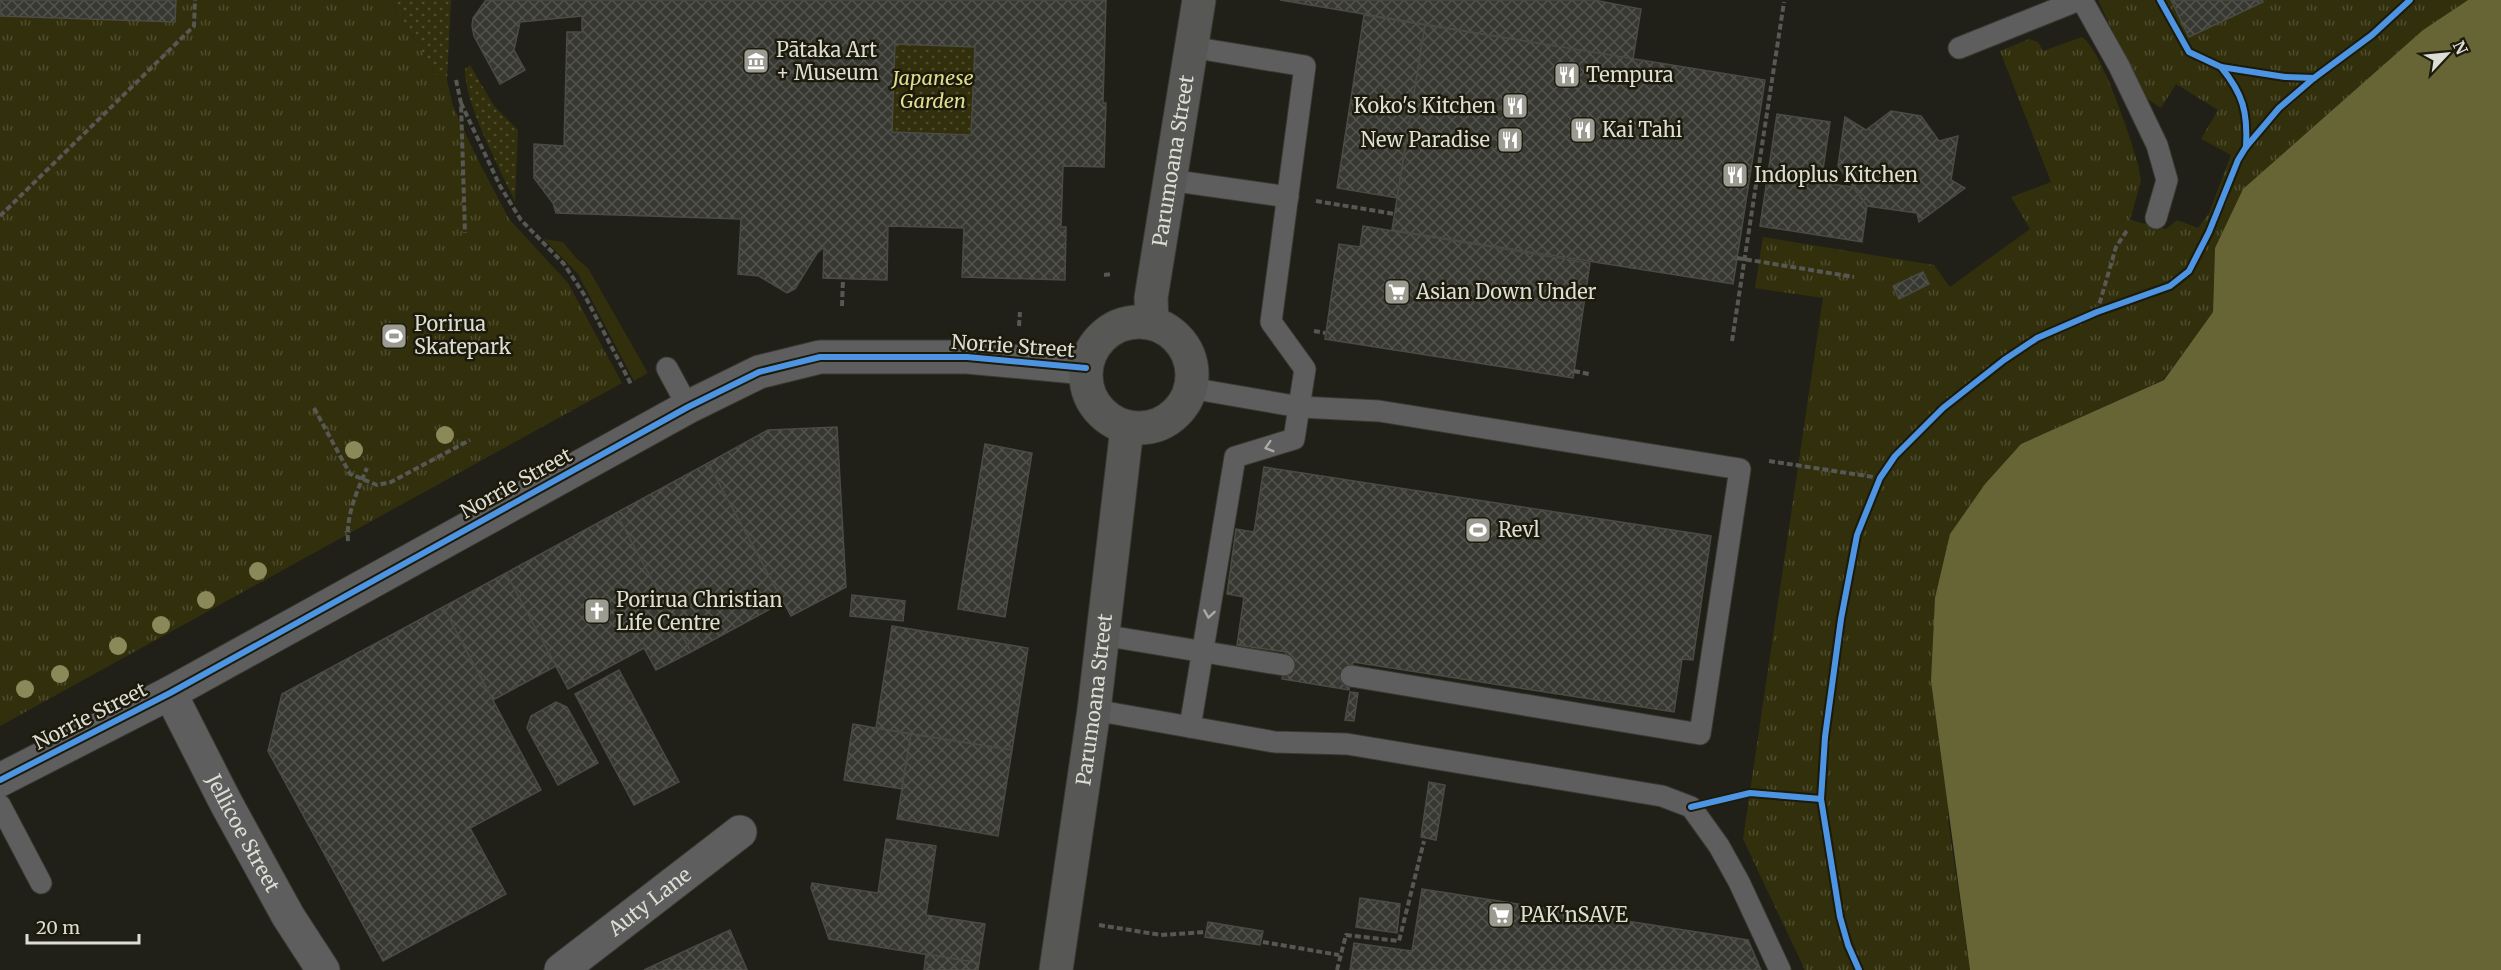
<svg xmlns="http://www.w3.org/2000/svg" width="2501" height="970" viewBox="0 0 2501 970" font-family="Merriweather,serif">
	<style>
		.grass { fill: #312f0c }
		.park { fill: url(#park-tufts) }
		.garden { fill: url(#garden-dots) }
		.water { fill: #676435 }
		.building { fill: url(#building-cross-hatch); stroke: #4b4b44; stroke-width: 1.5; fill-rule: evenodd }
		.lines { fill: none; stroke-linecap: round; stroke-linejoin: round }
		.service-casing { stroke: #3a3a33; stroke-width: 23 }
		.minor-casing { stroke: #3a3a33; stroke-width: 35 }
		.tertiary-casing { stroke: #3a3a33; stroke-width: 35 }
		.secondary-casing { stroke: #3a3a33; stroke-width: 35 }
		.path { stroke: #575754; stroke-width: 4; stroke-dasharray: 6 3; stroke-linecap: butt }
		.service { stroke: #5e5e5f; stroke-width: 21 }
		.minor { stroke: #5e5e5f; stroke-width: 33 }
		.tertiary { stroke: #5e5e5f; stroke-width: 33 }
		.secondary { stroke: #575755; stroke-width: 33 }
		.cycleway-casing { stroke: #1b1a0b; stroke-width: 10 }
		.cycleway { stroke: #4d94e3; stroke-width: 6 }
		.tree { fill: #8b8859 }
		.oneway { stroke: #abaaa5 }
		.labels { text-anchor: middle; stroke-width: 5; stroke-linejoin: round; paint-order: stroke }
		.poi-label { font-size: 20px; fill: #deddd4; stroke: #1b1a0b; text-anchor: start }
		.park-label { font-size: 20px; font-style: italic; fill: #e3de8e; stroke: #1b1a0b }
		.street-label { font-size: 20px; fill: #deddd4; stroke: #1b1a0b }
	</style>
	<defs>
		<pattern id="park-tufts" width="24" height="20" patternUnits="userSpaceOnUse" patternTransform="scale(1.5)"><rect width="24" height="20" fill="#312f0c"/><path d="M3 7l-1-3M5 7V3M7 7l1-3M15 17l-1-3M17 17v-4M19 17l1-3" fill="none" stroke="#4e4d2e"/></pattern>
		<pattern id="garden-dots" width="8" height="8" patternUnits="userSpaceOnUse" patternTransform="scale(1.5)"><rect width="8" height="8" fill="#312f0c"/><path d="M2 2h.1M6 6h.1" fill="none" stroke="#4e4d2e" stroke-width="1.8" stroke-linecap="round"/></pattern>
		<pattern id="building-cross-hatch" width="8" height="8" patternUnits="userSpaceOnUse" patternTransform="scale(1.5)"><rect width="8" height="8" fill="#383832"/><path d="M0 0l8 8M0 8l8-8" fill="none" stroke="#54544f"/></pattern>
	</defs>
	<rect width="100%" height="100%" fill="#202018"/>
	<polygon class="grass" points="544,239 563,242 577,259 588,268 648,373 634,381 578,274"/>
	<g class="park">
		<polygon points="176,0 391,0 436,75 447,80 453,106 476,156 509,219 568,283 622,383 0,726 0,16 175,22"/>
		<path d="M2098,0H2468L2423,30L2243,189L2215,248L2213,312L2163,380L2021,444L1985,484L1950,534L1948,819L1970,970H1805L1743,839L1823,298L1755,288L1763,237L1934,265L1950,287L2030,229L2011,197L2051,182L2000,51L2029,39L2038,42L2043,51L2082,37C2102,50 2131,139 2138,164L2141,181L2130,220L2166,229L2177,220L2198,228L2209,213L2231,155L2201,139L2218,110L2176,84L2161,108L2143,96Z"/>
	</g>
	<g class="garden">
		<polygon points="391,0 451,0 447,80 436,75"/>
		<polygon points="895,44 975,47 971,135 892,132"/>
		<path d="M470,65L494,106L518,130L515,202C500,168 464,103 465,69Z"/>
	</g>
	<polygon class="water" points="2468,0 2501,0 2501,970 1970,970 1931,681 1935,598 1950,534 1985,484 2021,444 2164,380 2213,312 2215,248 2243,189 2423,30"/>
	<g class="building">
		<polygon points="0,0 176,0 175,22 0,16"/>
		<path d="M486,0H1106L1103,103H1106L1104,167L1063,166L1061,227H1066L1065,280L962,277L964,228L888,226L887,280L823,278L824,247L817,253L795,289L787,293L759,276L738,274L741,219L556,213L553,203L534,178V144L564,146L567,32H582V16L520,22L514,50L525,70L500,84L474,36L472,26L473,18ZM895,44L975,47L971,135L892,132Z"/>
		<polygon points="1280,0 1594,0 1641,9 1633,59"/>
		<polygon points="2171,0 2262,0 2263,2 2189,37"/>
		<polygon points="1364,15 1425,25 1397,198 1337,188"/>
		<polygon points="1425,25 1765,80 1733,284 1392,230"/>
		<polygon points="1891,111 1921,116 1939,141 1958,136 1951,180 1965,188 1919,222 1917,213 1867,206 1838,166 1845,117 1866,130"/>
		<polygon points="1777,114 1830,122 1821,183 1853,187 1867,206 1862,242 1760,226"/>
		<polygon points="1363,226 1590,263 1573,378 1325,339 1339,244 1360,247"/>
		<polygon points="1923,272 1929,284 1899,299 1893,286"/>
		<polygon points="837,427 846,587 791,616 708,463 768,430"/>
		<polygon points="985,444 1032,453 1005,617 958,609"/>
		<polygon points="708,463 783,602 691,652 616,513"/>
		<polygon points="1264,467 1711,536 1693,660 1682,659 1674,712 1353,662 1349,690 1282,679 1286,652 1237,645 1244,597 1227,594 1236,529 1254,532"/>
		<polygon points="616,513 691,652 656,670 644,648 568,689 506,573"/>
		<polygon points="506,573 556,666 493,700 443,607"/>
		<polygon points="852,595 905,601 903,621 850,616"/>
		<polygon points="443,607 541,790 470,828 506,894 383,961 268,751 282,694"/>
		<polygon points="892,626 1028,648 1012,750 876,728"/>
		<polygon points="619,670 679,782 634,805 575,694"/>
		<polygon points="1350,692 1358,693 1354,721 1345,720"/>
		<polygon points="556,702 567,707 598,763 558,785 527,728 531,716"/>
		<polygon points="853,724 911,734 902,789 844,780"/>
		<polygon points="911,734 1012,750 998,836 897,819"/>
		<polygon points="1429,782 1445,785 1436,840 1421,837"/>
		<polygon points="886,839 936,846 926,915 985,924 979,963 829,939 811,888 812,883 878,893"/>
		<polygon points="1422,889 1748,940 1761,970 1350,970 1354,943 1412,951"/>
		<polygon points="1360,898 1400,904 1397,933 1356,927"/>
		<polygon points="1208,922 1263,931 1260,945 1205,937"/>
		<polygon points="730,930 747,970 644,970"/>
		<polygon points="926,954 979,963 978,970 924,970"/>
	</g>
	<g class="lines">
		<defs>
			<g id="service">
				<polyline points="2082,0 2119,66 2157,145 2167,180 2156,218"/>
				<polyline points="1959,48 2079,0"/>
				<polyline points="1169,180 1288,197"/>
				<polyline points="667,368 688,407"/>
				<polyline points="1190,388 1300,407 1379,411 1740,469 1700,734 1351,676"/>
				<polyline points="1102,635 1284,665"/>
				<polyline points="1094,710 1275,742 1347,744 1662,796 1691,807 1719,846 1739,882 1780,970"/>
				<polyline points="1190,727 1235,457 1294,439 1305,369 1271,322 1305,66 1191,47"/>
				<polyline points="0,805 41,883"/>
			</g>
			<g id="minor">
				<path id="s1" d="M170,693L226,803L288,916L323,970"/>
				<path id="s2" d="M561,970L740,832"/>
			</g>
			<polyline id="tertiary" points="0,780 170,693 688,407 759,372 820,357 967,357 1086,368"/>
			<g id="secondary">
				<circle cx="1139" cy="375" r="53"/>
				<path id="s3" d="M1152,323L1151,298L1199,0"/>
				<path id="s4" d="M1056,970L1094,710L1127,428"/>
			</g>
		</defs>
		<use href="#service" class="service-casing"/>
		<use href="#minor" class="minor-casing"/>
		<use href="#tertiary" class="tertiary-casing"/>
		<use href="#secondary" class="secondary-casing"/>
		<g class="path">
			<polyline points="456,80 461,103 465,233"/>
			<polyline points="461,103 500,186 521,220 564,264 585,296 632,386"/>
			<polyline points="1316,201 1395,214"/>
			<polyline points="0,216 194,26 195,0"/>
			<polyline points="1737,258 1854,277"/>
			<polyline points="1104,275 1113,274"/>
			<polyline points="842,306 843,279"/>
			<polyline points="2097,312 2116,247 2128,229"/>
			<polyline points="1019,326 1020,312"/>
			<polyline points="1314,331 1325,333"/>
			<polyline points="1732,341 1784,2"/>
			<polyline points="1574,371 1589,374"/>
			<polyline points="314,408 350,474 377,485 391,482 470,440"/>
			<polyline points="1769,461 1880,478"/>
			<path d="M348,541C346,515 357,491 367,468"/>
			<polyline points="1099,925 1161,935 1206,932"/>
			<polyline points="1263,942 1339,955"/>
			<polyline points="1337,970 1346,935 1399,941 1424,841"/>
		</g>
		<use href="#service" class="service"/>
		<use href="#minor" class="minor"/>
		<use href="#tertiary" class="tertiary"/>
		<use href="#secondary" class="secondary"/>
		<defs>
			<g id="cycleway">
				<polyline points="2160,0 2189,52 2221,67 2285,77 2314,78"/>
				<path d="M2221,67C2243,94 2248,112 2246,147"/>
				<polyline points="0,780 170,693 688,407 759,372 820,357 967,357 1086,368"/>
				<polyline points="1691,807 1750,793 1821,799"/>
				<polyline points="1859,970 1848,945 1840,917 1821,799 1825,737 1841,619 1857,535 1880,478 1895,456 1943,408 2004,360 2037,338 2097,312 2170,286 2189,271 2209,232 2238,160 2246,147 2279,108 2314,78 2372,35 2410,0"/>
			</g>
		</defs>
		<use href="#cycleway" class="cycleway-casing"/>
		<use href="#cycleway" class="cycleway"/>
	</g>
	<g class="tree">
		<circle cx="445" cy="435" r="9"/>
		<circle cx="354" cy="450" r="9"/>
		<circle cx="258" cy="571" r="9"/>
		<circle cx="206" cy="600" r="9"/>
		<circle cx="161" cy="625" r="9"/>
		<circle cx="118" cy="646" r="9"/>
		<circle cx="60" cy="674" r="9"/>
		<circle cx="25" cy="689" r="9"/>
	</g>
	<defs><path id="oneway-chevron" d="M-2-3.5L2.5 0L-2 3.5" fill="none" stroke-width="1.6" stroke-linecap="round" stroke-linejoin="round" transform="scale(1.5)"/></defs>
	<g class="oneway">
		<use href="#oneway-chevron" transform="translate(1269 447) rotate(163)"/>
		<use href="#oneway-chevron" transform="translate(1209 614) rotate(99)"/>
	</g>
	<defs>
		<symbol id="museum-square" viewBox="-11 -11 22 22"><rect x="-9" y="-9" width="18" height="18" rx="4" fill="#9c9b92" stroke="#1b1a0b"/><path d="M0-6L6-3V-2H-6V-3ZM-5-1h2V3h-2ZM-1-1h2V3h-2ZM3-1h2V3H3ZM-6 4H6V6H-6Z" fill="#fff"/></symbol>
		<symbol id="restaurant-square" viewBox="-11 -11 22 22"><rect x="-9" y="-9" width="18" height="18" rx="4" fill="#9c9b92" stroke="#1b1a0b"/><path d="M-5-6h1v4h1v-4h1v4h1v-4h1v5L-1.5 .5V6h-2V.5L-5-1ZM5-6V6H3V1.5H1.5Q1.5-4 5-6Z" fill="#fff"/></symbol>
		<symbol id="supermarket-square" viewBox="-11 -11 22 22"><rect x="-9" y="-9" width="18" height="18" rx="4" fill="#9c9b92" stroke="#1b1a0b"/><path d="M-6-5.5h2.5l.6 2H6L4.5 2H-2.5L-4.4-4H-6ZM-1.5 3.2a1.3 1.3 0 1 0 .1 0ZM3 3.2a1.3 1.3 0 1 0 .1 0Z" fill="#fff"/></symbol>
		<symbol id="stadium-square" viewBox="-11 -11 22 22"><rect x="-9" y="-9" width="18" height="18" rx="4" fill="#9c9b92" stroke="#1b1a0b"/><path d="M0-5a6.5 5 0 1 0 0 10a6.5 5 0 1 0 0-10ZM-3.5-1.8h7v3.6h-7Z" fill="#fff"/></symbol>
		<symbol id="church-square" viewBox="-11 -11 22 22"><rect x="-9" y="-9" width="18" height="18" rx="4" fill="#9c9b92" stroke="#1b1a0b"/><path d="M-1.2-6h2.4v3.5h3.3v2.4h-3.3V6h-2.4V-.1h-3.3v-2.4h3.3Z" fill="#fff"/></symbol>
	</defs>
	<g fill-rule="evenodd">
		<use href="#museum-square" x="741" y="46" width="30" height="30"/>
		<use href="#restaurant-square" x="1552" y="60" width="30" height="30"/>
		<use href="#restaurant-square" x="1500" y="91" width="30" height="30"/>
		<use href="#restaurant-square" x="1568" y="115" width="30" height="30"/>
		<use href="#restaurant-square" x="1495" y="125" width="30" height="30"/>
		<use href="#restaurant-square" x="1720" y="160" width="30" height="30"/>
		<use href="#supermarket-square" x="1382" y="277" width="30" height="30"/>
		<use href="#stadium-square" x="379" y="321" width="30" height="30"/>
		<use href="#stadium-square" x="1463" y="515" width="30" height="30"/>
		<use href="#church-square" x="582" y="596" width="30" height="30"/>
		<use href="#supermarket-square" x="1486" y="900" width="30" height="30"/>
	</g>
	<g class="labels">
		<g class="poi-label">
			<text x="776" y="57">Pātaka Art<tspan x="776" dy="23">+ Museum</tspan></text>
			<text x="1586" y="82">Tempura</text>
			<text x="1496" y="113" text-anchor="end">Koko's Kitchen</text>
			<text x="1602" y="137">Kai Tahi</text>
			<text x="1490" y="147" text-anchor="end">New Paradise</text>
			<text x="1754" y="182">Indoplus Kitchen</text>
			<text x="1416" y="299">Asian Down Under</text>
			<text x="414" y="331">Porirua<tspan x="414" dy="23">Skatepark</tspan></text>
			<text x="1498" y="537">Revl</text>
			<text x="616" y="607">Porirua Christian<tspan x="616" dy="23">Life Centre</tspan></text>
			<text x="1520" y="922">PAK'nSAVE</text>
		</g>
		<g class="park-label">
			<text x="933" y="85">Japanese<tspan x="933" dy="23">Garden</tspan></text>
		</g>
		<g class="street-label">
			<text dy="7" stroke="none"><textPath href="#s3" startOffset="164">Parumoana Street</textPath></text>
			<text transform="translate(1013 346) rotate(4)" y="7">Norrie Street</text>
			<text transform="translate(516 483) rotate(-29)" y="7">Norrie Street</text>
			<text dy="7" stroke="none"><textPath href="#s4" startOffset="273">Parumoana Street</textPath></text>
			<text transform="translate(90 716) rotate(-27)" y="7">Norrie Street</text>
			<text dy="7" stroke="none"><textPath href="#s1" startOffset="158">Jellicoe Street</textPath></text>
			<text dy="7" stroke="none"><textPath href="#s2" startOffset="112">Auty Lane</textPath></text>
		</g>
	</g>
	<g transform="translate(2447 54) rotate(64)" stroke="#1b1a0b" stroke-width="4.5" paint-order="stroke">
	<path d="M0-4.5L10 22L0 15L-10 22Z" fill="#deddd4"/>
	<text y="-9" font-size="16" font-weight="bold" text-anchor="middle" fill="#deddd4">N</text>
	</g>
	<path d="M27 934v9h112v-9" fill="none" stroke="#deddd4" stroke-width="3"/>
	<text x="36" y="934" font-size="18" fill="#deddd4" stroke="#1b1a0b" stroke-width="4.5" paint-order="stroke">20 m</text>
</svg>
